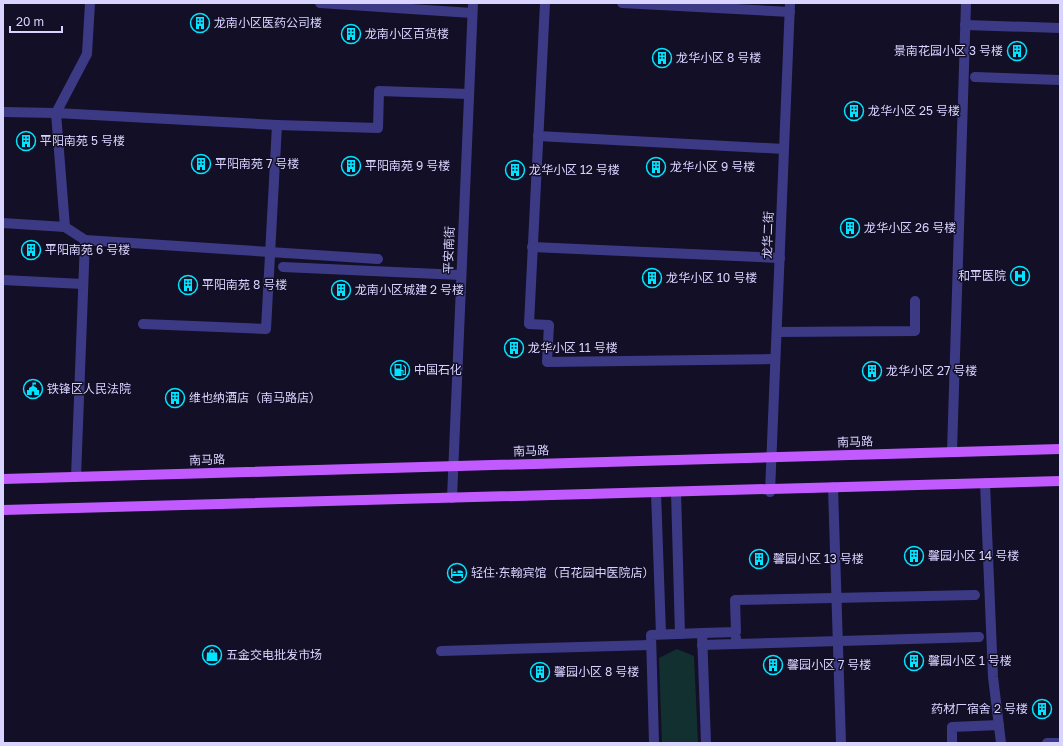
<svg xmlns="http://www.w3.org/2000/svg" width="1063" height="746" viewBox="0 0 1063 746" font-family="'Golos Text','Noto Sans SC',sans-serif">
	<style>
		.green { fill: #12302f }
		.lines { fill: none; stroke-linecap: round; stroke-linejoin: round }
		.minor { stroke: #3d3a85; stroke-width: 10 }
		.major { stroke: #c25bff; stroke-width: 10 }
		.labels { text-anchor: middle; stroke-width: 3; stroke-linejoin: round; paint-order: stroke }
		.poi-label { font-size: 12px; fill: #d9d4ff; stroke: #130f26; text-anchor: start }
		.street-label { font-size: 12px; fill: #d9d4ff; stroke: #130f26 }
	</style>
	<rect width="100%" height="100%" fill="#130f26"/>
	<polygon class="green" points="677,649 694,656 698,743 662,743 659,658"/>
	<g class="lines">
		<g class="minor">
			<polyline points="320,3 472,13"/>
			<polyline points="545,3 529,324 549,325 547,362 775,359"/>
			<polyline points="622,3 790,12"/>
			<polyline points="965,25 1060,28"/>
			<polyline points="975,77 1060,80"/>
			<polyline points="3,112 56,113 277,125 266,329 143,324"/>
			<polyline points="277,125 378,128 379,91 469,94"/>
			<polyline points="538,136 784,149"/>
			<polyline points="3,223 65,227"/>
			<polyline points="85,240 65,227 56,113 87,54 90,3"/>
			<polyline points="532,247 780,258"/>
			<polyline points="283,267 461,275"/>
			<polyline points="3,280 83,284"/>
			<polyline points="777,332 915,331 915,301"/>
			<polyline points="952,452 966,3"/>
			<polyline points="76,477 85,240 378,259"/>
			<polyline points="985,483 993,677 1001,743"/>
			<polyline points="833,487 841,743"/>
			<polyline points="656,492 661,634"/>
			<polyline points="676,492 680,634"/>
			<polyline points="770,492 790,3"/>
			<polyline points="452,498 473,3"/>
			<polyline points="702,633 736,632 735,600 975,595"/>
			<polyline points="736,644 979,637"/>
			<polyline points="702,645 736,644 736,638"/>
			<polyline points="441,651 651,645"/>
			<polyline points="654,743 651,635 702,633 706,743"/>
			<polyline points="952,743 952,727 999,725"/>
			<polyline points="1047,743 1060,743"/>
		</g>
		<g class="major">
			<polyline points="3,479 1060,449"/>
			<polyline points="3,510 1060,481"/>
		</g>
	</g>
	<defs>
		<symbol id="building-ring" viewBox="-11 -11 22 22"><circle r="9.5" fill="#130f26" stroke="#00e5ff" stroke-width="1.5"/><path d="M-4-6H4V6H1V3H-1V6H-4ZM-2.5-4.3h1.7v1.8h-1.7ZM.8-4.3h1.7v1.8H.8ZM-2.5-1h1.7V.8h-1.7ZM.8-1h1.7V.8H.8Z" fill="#00e5ff"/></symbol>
		<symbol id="hospital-ring" viewBox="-11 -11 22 22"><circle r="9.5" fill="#130f26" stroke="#00e5ff" stroke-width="1.5"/><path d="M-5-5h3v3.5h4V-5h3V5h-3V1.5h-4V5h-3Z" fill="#00e5ff"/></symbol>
		<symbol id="fuel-ring" viewBox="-11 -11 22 22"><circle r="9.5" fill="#130f26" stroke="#00e5ff" stroke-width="1.5"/><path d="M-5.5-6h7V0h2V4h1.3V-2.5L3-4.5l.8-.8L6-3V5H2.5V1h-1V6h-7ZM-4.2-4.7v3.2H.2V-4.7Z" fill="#00e5ff"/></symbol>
		<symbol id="civic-ring" viewBox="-11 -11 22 22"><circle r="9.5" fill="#130f26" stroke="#00e5ff" stroke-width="1.5"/><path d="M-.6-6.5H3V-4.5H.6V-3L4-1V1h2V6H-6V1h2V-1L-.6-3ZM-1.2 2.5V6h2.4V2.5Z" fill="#00e5ff"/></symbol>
		<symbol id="hotel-ring" viewBox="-11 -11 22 22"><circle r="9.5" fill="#130f26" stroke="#00e5ff" stroke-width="1.5"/><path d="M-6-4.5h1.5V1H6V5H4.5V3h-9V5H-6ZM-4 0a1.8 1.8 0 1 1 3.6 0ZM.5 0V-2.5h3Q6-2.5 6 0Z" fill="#00e5ff"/></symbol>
		<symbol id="shop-ring" viewBox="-11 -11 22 22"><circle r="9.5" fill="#130f26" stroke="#00e5ff" stroke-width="1.5"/><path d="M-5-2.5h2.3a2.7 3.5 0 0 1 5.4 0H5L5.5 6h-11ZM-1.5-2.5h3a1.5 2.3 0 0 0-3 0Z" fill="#00e5ff"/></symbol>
	</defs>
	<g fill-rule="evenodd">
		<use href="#building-ring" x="189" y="12" width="22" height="22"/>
		<use href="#building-ring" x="340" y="23" width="22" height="22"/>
		<use href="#building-ring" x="1006" y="40" width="22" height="22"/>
		<use href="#building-ring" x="651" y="47" width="22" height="22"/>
		<use href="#building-ring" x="843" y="100" width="22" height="22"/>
		<use href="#building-ring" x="15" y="130" width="22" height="22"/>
		<use href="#building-ring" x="190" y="153" width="22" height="22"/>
		<use href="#building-ring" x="340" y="155" width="22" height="22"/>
		<use href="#building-ring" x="645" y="156" width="22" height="22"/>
		<use href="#building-ring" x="504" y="159" width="22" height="22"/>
		<use href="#building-ring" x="839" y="217" width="22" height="22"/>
		<use href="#building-ring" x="20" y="239" width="22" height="22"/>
		<use href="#hospital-ring" x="1009" y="265" width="22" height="22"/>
		<use href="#building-ring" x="641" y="267" width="22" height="22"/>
		<use href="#building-ring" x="177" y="274" width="22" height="22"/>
		<use href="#building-ring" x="330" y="279" width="22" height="22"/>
		<use href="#building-ring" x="503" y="337" width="22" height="22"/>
		<use href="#fuel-ring" x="389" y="359" width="22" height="22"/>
		<use href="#building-ring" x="861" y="360" width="22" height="22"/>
		<use href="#civic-ring" x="22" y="378" width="22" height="22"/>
		<use href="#building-ring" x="164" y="387" width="22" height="22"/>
		<use href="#building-ring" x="903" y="545" width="22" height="22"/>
		<use href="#building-ring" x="748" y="548" width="22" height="22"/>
		<use href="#hotel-ring" x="446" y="562" width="22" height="22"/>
		<use href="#shop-ring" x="201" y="644" width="22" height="22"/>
		<use href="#building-ring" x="903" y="650" width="22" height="22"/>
		<use href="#building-ring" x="762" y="654" width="22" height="22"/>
		<use href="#building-ring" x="529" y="661" width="22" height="22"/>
		<use href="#building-ring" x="1031" y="698" width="22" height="22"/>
	</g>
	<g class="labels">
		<g class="poi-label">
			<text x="214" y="27">龙南小区医药公司楼</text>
			<text x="365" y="38">龙南小区百货楼</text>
			<text x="1003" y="55" text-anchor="end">景南花园小区 3 号楼</text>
			<text x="676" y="62">龙华小区 8 号楼</text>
			<text x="868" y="115">龙华小区 25 号楼</text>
			<text x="40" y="145">平阳南苑 5 号楼</text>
			<text x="215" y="168">平阳南苑 7 号楼</text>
			<text x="365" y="170">平阳南苑 9 号楼</text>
			<text x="670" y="171">龙华小区 9 号楼</text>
			<text x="529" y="174">龙华小区 12 号楼</text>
			<text x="864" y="232">龙华小区 26 号楼</text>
			<text x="45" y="254">平阳南苑 6 号楼</text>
			<text x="1006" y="280" text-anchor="end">和平医院</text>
			<text x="666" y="282">龙华小区 10 号楼</text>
			<text x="202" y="289">平阳南苑 8 号楼</text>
			<text x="355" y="294">龙南小区城建 2 号楼</text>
			<text x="528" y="352">龙华小区 11 号楼</text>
			<text x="414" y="374">中国石化</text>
			<text x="886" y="375">龙华小区 27 号楼</text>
			<text x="47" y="393">铁锋区人民法院</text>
			<text x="189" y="402">维也纳酒店（南马路店）</text>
			<text x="928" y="560">馨园小区 14 号楼</text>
			<text x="773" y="563">馨园小区 13 号楼</text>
			<text x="471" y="577">轻住·东翰宾馆（百花园中医院店）</text>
			<text x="226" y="659">五金交电批发市场</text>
			<text x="928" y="665">馨园小区 1 号楼</text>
			<text x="787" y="669">馨园小区 7 号楼</text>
			<text x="554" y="676">馨园小区 8 号楼</text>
			<text x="1028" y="713" text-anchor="end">药材厂宿舍 2 号楼</text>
		</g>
		<g class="street-label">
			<text transform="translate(768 235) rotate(-88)" y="4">龙华二街</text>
			<text transform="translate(449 250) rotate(-88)" y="4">平安南街</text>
			<text transform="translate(855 442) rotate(-2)" y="4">南马路</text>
			<text transform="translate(531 451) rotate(-2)" y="4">南马路</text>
			<text transform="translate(207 460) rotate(-2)" y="4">南马路</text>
		</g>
	</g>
	<rect width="1063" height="746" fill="none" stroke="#d9d4ff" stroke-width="8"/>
	<path d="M10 26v6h52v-6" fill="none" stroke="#d9d4ff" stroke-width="2"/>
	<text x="16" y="26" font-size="12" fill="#d9d4ff" stroke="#130f26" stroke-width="3" paint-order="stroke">20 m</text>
</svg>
